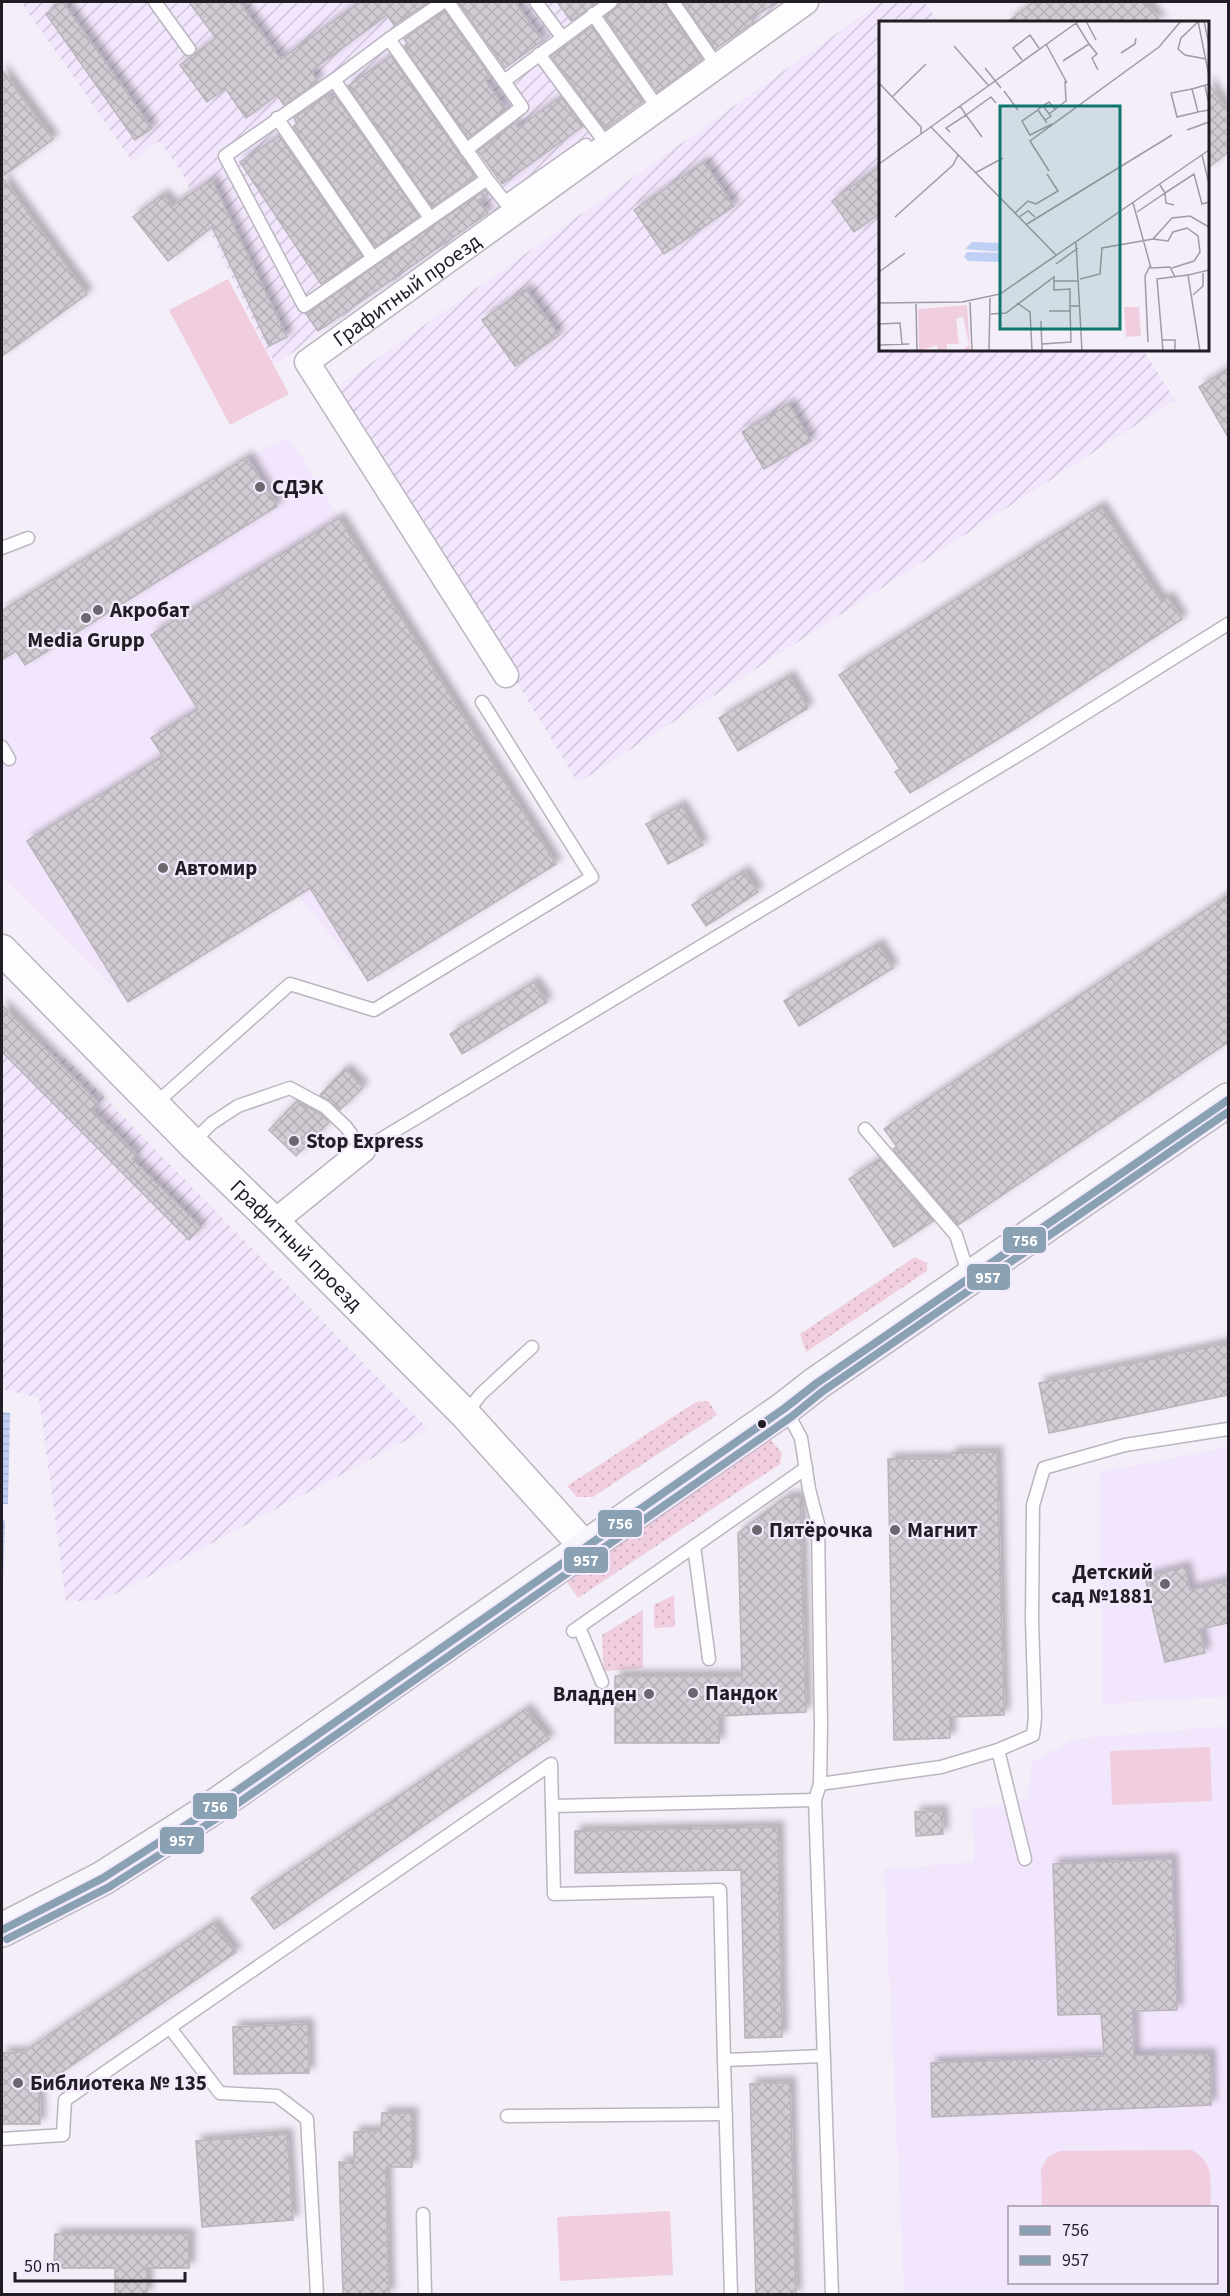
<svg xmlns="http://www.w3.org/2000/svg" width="1230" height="2296" viewBox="0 0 1230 2296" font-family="'Source Sans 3',sans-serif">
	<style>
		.built { fill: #f2e6fc; fill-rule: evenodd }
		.industrial { fill: url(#industrial-furrows) }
		.grass { fill: url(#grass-dots) }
		.pitch { fill: #f0cedf }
		.water { fill: url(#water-rules) }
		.building { fill: url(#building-cross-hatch); stroke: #bab3bb; stroke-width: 1.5; filter: url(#shadow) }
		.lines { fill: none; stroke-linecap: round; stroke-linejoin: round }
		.service-casing { stroke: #bab5be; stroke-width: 15 }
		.minor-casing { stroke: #bab5be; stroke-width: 27 }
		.tertiary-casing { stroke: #bab5be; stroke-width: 33 }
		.secondary-casing { stroke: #bab5be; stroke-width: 36 }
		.service { stroke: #fdfcfe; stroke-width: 12 }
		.minor { stroke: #fdfcfe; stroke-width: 24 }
		.tertiary { stroke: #fdfcfe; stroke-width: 30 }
		.secondary { stroke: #f7f6fa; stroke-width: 33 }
		.bus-1-casing { stroke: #f4eafd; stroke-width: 12 }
		.bus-2-casing { stroke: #f4eafd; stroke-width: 12 }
		.bus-1 { stroke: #8aa0b3; stroke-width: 8 }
		.bus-2 { stroke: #8aa0b3; stroke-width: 8 }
		.poi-dot { fill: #6c666f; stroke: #f4eafd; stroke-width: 2 }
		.bus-dot { fill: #221d25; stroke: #f4eafd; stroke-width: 2 }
		.labels { text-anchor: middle; stroke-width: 4.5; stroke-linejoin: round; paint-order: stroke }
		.street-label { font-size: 21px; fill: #221d25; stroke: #f4eafd }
		.poi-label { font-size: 21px; font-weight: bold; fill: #221d25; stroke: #f4eafd; text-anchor: start }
		.inset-road { fill: none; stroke: #a09aa4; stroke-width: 1.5 }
		.view { fill: #0f766e; fill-opacity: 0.15; stroke: #0f766e; stroke-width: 3 }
		.inset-edge { fill: none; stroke: #221d25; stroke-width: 3 }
		.line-badge { stroke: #f4eafd; stroke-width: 2 }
		.badge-label { font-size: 16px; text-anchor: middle; font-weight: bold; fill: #fff }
	</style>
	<defs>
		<pattern id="industrial-furrows" width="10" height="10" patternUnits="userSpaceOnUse" patternTransform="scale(1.5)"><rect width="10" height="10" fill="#f2e6fc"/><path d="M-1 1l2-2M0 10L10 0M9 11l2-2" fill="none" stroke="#cfc5d8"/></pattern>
		<pattern id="grass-dots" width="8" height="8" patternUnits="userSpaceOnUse" patternTransform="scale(1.5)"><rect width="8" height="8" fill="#f0cedf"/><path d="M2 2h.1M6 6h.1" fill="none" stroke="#ceb0bf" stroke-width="1.8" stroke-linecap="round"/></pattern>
		<pattern id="water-rules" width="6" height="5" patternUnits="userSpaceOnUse" patternTransform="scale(1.5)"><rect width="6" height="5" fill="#c0cff4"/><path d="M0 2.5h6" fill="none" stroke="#a5b1d1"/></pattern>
		<pattern id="building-cross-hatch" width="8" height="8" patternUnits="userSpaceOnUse" patternTransform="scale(1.5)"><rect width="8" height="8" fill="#d2cbd4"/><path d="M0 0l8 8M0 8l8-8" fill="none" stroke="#b4aeb6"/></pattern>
		<filter id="shadow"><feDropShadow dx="5.5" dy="-5.5" stdDeviation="3" flood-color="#0004"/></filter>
	</defs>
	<rect width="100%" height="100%" fill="#f4eef9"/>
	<g class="built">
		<polygon points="289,437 556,864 368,981 298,896 128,1002 2,877 2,611 247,457"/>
		<polygon points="1228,1447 1228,1697 1102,1704 1100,1472"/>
		<path d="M1228,1726V2294H904L884,1869L974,1862L972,1810L1027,1799L1032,1762L1073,1739ZM1010,2208H1216V2282H1010Z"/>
	</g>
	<g class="industrial">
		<polygon points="21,2 783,2 636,112 276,364 266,349 181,171 159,141 132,161"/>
		<polygon points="881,2 925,2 938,22 880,22 880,350 1143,350 1175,400 578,783 337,387"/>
		<polygon points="2,1009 11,1020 73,1065 428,1429 106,1599 66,1602 39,1398 2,1389"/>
	</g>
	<g class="grass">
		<polygon points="915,1257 927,1263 927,1271 806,1352 800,1334"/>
		<polygon points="708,1401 717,1415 593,1497 577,1497 567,1486 696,1402"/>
		<polygon points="770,1439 782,1453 780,1464 578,1598 567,1582"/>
		<polygon points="674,1595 675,1627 654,1628 654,1605"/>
		<polygon points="643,1610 643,1668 604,1671 602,1635"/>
	</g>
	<g class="pitch">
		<polygon points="228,279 289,394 230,425 169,310"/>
		<polygon points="1210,1747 1212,1801 1112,1805 1110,1751"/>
		<path d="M1192,2150C1215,2163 1210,2179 1211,2203L1210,2207H1042L1041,2169L1047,2158L1060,2151Z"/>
		<polygon points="670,2211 673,2275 560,2281 557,2217"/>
	</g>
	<g class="water">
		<polygon points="2,1412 10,1413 8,1504 2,1504"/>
		<polygon points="2,1520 5,1520 2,1613"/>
	</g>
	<g class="building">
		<polygon points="63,2 152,128 135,140 46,14"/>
		<polygon points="189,2 239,2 281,59 360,2 429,2 394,25 387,15 311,71 318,81 284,105 277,95 246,118 225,88 207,102 180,65 216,38"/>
		<polygon points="458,2 515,2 543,40 505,68"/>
		<polygon points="557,2 598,2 571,21"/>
		<polygon points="619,2 665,2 666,7 702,59 657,92 605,17 616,8"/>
		<polygon points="683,2 778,2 751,18 754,22 715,49"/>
		<polygon points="1034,2 1145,2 1161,22 1007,22"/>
		<polygon points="444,11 491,78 486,81 506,109 468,138 404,47 408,44 404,39"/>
		<polygon points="592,27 643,101 605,129 551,56"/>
		<polygon points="391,56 475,177 432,207 348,86"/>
		<polygon points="2,70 53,139 2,177 87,294 2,356"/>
		<polygon points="1208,83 1228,111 1228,152 1208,168"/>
		<polygon points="327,95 330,99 335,96 419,216 375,247 293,127 297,124 294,118"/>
		<polygon points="561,97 583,126 502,184 478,151 515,123 518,127"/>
		<polygon points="279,136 362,256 321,284 240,162"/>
		<polygon points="704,162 734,206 664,254 634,210"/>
		<polygon points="880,166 880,213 854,232 832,201"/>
		<polygon points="212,180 287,337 269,346 212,227 168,261 133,217 163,194 172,206"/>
		<polygon points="485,190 488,194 479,200 488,213 318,331 306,314"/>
		<polygon points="526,289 559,335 515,366 482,320"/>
		<polygon points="1228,369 1228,437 1199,387"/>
		<polygon points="789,404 811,441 764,469 742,432"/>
		<polygon points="247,457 277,506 25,665 16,651 2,660 2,611"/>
		<polygon points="1100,506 1161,601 1168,597 1182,619 1016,728 910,793 895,772 900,769 839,675"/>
		<polygon points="339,518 556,864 368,981 310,888 128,1002 27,841 163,756 151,738 198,709 151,635"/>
		<polygon points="789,676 808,708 738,751 719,718"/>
		<polygon points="681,805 703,845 668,864 646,824"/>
		<polygon points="744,871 758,892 706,926 692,905"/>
		<polygon points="1228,895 1228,1042 958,1225 893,1149 897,1147 884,1129"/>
		<polygon points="878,944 893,968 799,1026 784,1001"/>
		<polygon points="534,982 547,1002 462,1054 450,1034"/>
		<polygon points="2,1005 99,1103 92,1110 137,1154 132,1159 201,1227 189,1240 2,1052"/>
		<polygon points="345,1069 363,1087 340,1110 320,1095"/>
		<polygon points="297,1101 307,1109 308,1107 320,1114 329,1122 296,1156 269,1130"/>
		<polygon points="880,1159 933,1221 894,1247 849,1179"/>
		<polygon points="1228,1343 1228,1395 1049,1433 1039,1383"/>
		<polygon points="997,1452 1004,1715 950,1717 950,1738 894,1740 888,1459 951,1458 951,1453"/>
		<polygon points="786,1497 800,1497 806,1712 719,1716 719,1743 615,1743 615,1676 742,1676 738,1533"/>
		<polygon points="1185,1567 1190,1590 1228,1581 1228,1623 1200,1629 1205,1653 1165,1662 1145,1577"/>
		<polygon points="526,1709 549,1739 274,1929 251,1898"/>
		<polygon points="942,1811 943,1834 916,1836 915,1812"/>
		<polygon points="778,1827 782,2037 745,2038 741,1870 575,1873 575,1831"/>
		<polygon points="1172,1859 1177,2010 1133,2011 1134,2055 1210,2054 1211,2105 932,2117 931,2063 1104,2056 1101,2014 1058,2015 1053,1864"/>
		<polygon points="213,1923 236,1952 39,2088 40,2124 2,2124 2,2053 24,2052"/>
		<polygon points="308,2024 309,2073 234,2074 233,2027"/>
		<polygon points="790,2082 796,2295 756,2295 750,2084"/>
		<polygon points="382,2113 412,2113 412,2167 386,2167 389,2295 343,2295 339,2162 354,2163 354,2132 381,2131"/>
		<polygon points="287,2134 293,2220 202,2227 196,2141"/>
		<polygon points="55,2234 189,2234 189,2268 147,2268 147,2295 115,2295 115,2268 54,2268"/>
	</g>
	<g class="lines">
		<defs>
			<g id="service">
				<polyline points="155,2 189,49"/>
				<polyline points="448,2 522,107 466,150"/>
				<polyline points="536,2 562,37"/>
				<polyline points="673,2 717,66"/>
				<polyline points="593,14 657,107"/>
				<polyline points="389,39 443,2"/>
				<polyline points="539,54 607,145"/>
				<polyline points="334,80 430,218"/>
				<polyline points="504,81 611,2"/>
				<polyline points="277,118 373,258"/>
				<polyline points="487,179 389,39 334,80 225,156 304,306 487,179 505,202 586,145"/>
				<polyline points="2,548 28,538"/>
				<polyline points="2,747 9,759"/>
				<polyline points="155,1104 290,984 374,1010 592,877 482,702"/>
				<polyline points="865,1129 956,1235 969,1276"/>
				<polyline points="192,1143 212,1123 238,1106 290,1088 325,1107 346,1127 363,1150 1030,748 1228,624"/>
				<polyline points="785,1408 801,1438 809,1489 818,1524 821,1726 820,1784 815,1800 832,2294"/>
				<polyline points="466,1413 481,1394 532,1347"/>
				<polyline points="694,1546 709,1659"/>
				<polyline points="579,1627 602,1682"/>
				<polyline points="573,1631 806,1468"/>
				<polyline points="998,1750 1025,1859"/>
				<polyline points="820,1784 941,1767 998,1750 1033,1735 1035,1718 1032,1620 1033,1505 1044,1468 1125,1445 1228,1429"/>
				<polyline points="815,1800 552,1806 554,1894 720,1890 724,2060 823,2056"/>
				<polyline points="170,2028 220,2093 277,2096 307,2119 317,2294"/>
				<polyline points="724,2060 731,2294"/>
				<polyline points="507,2116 726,2114"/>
				<polyline points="2,2139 63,2135 65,2100 551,1764 552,1806"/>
				<polyline points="423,2214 425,2294"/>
			</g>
			<g id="minor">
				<path id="s1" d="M506,675L307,362L806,2"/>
				<polyline points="274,1222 363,1150"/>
			</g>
			<g id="tertiary">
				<path id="s2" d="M2,950L192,1143L274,1222L465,1414L585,1547"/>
			</g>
			<polyline id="secondary" points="2,1930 103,1878 208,1811 785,1408 817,1383 1228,1100"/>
		</defs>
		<use href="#service" class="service-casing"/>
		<use href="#minor" class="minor-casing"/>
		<use href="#tertiary" class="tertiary-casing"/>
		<use href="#secondary" class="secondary-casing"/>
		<use href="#service" class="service"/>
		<use href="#minor" class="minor"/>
		<use href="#tertiary" class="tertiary"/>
		<use href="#secondary" class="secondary"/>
		<defs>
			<polyline id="bus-1" points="2,1930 103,1878 208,1811 785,1408 817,1383 1228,1100"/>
			<polyline id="bus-2" points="7,1939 109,1887 214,1820 791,1417 823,1391 1228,1112"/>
		</defs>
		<use href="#bus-1" class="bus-1-casing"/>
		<use href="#bus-2" class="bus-2-casing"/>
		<use href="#bus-1" class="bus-1"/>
		<use href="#bus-2" class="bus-2"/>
	</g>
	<g class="poi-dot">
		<circle cx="260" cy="487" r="6"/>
		<circle cx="98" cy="610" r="6"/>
		<circle cx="86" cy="618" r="6"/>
		<circle cx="163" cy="868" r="6"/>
		<circle cx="294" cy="1141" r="6"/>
		<circle cx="757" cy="1530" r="6"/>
		<circle cx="895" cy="1530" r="6"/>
		<circle cx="1165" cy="1584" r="6"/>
		<circle cx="693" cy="1693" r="6"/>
		<circle cx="649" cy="1694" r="6"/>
		<circle cx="18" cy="2083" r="6"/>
	</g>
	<circle class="bus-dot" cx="762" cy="1424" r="5"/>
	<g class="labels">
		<g class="street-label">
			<text dy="7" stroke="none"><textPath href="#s1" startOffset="494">Графитный проезд</textPath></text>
			<text dy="7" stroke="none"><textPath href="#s2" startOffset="417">Графитный проезд</textPath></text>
		</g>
		<g class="poi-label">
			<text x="272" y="494">СДЭК</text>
			<text x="110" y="617">Акробат</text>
			<text x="86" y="647" text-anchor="middle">Media Grupp</text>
			<text x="175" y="875">Автомир</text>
			<text x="306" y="1148">Stop Express</text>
			<text x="769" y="1537">Пятёрочка</text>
			<text x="907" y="1537">Магнит</text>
			<text x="1153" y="1579" text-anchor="end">Детский<tspan x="1153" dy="24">сад №1881</tspan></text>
			<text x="705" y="1700">Пандок</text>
			<text x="637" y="1701" text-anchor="end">Владден</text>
			<text x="30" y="2090">Библиотека № 135</text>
		</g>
	</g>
	<g transform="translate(879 21)">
		<rect width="330" height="330" fill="#f4eef9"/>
		<path d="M88,284L91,330H83L90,324L84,295L77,298L80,323H68V330H59L58,324L40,330L39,288Z" fill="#f0cedf"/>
		<path d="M245,286H260L262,315L247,316Z" fill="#f0cedf"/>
		<path d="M93,221L122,222V231L86,228ZM88,231L122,232L121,241L89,240L85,236Z" fill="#c0cff4"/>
		<path class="inset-road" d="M207,0L217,19M319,0L330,55M325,0L330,24M319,1L302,17L299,28L306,34L327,38M167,23L188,62M210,23L218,33L213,37L219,49M75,25L109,64M242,32L256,23L257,17M143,39L134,27L151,14L160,27M184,40L210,23L197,2M106,47L122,67M0,62L42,106V113M330,63L313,68L319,91L330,89M326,65L330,83M313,68L292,72L298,96L319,91M125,70L139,89M13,76L47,43M81,85L87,94L112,76L117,82M164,85L172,95L166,99M159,88L170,81L176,88M170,93L187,80L186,60M168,102L159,89L143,100L151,114L173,103M52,106L177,234M308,109L330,101M71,111L67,107L87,94L103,116M323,134L330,163M0,143L200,0M170,150L151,120L280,26L302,0M96,152L124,137M254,182L272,247L291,246L296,256M295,184L287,182L286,172L315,153L323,183L330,181M258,191L286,172L281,164M136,192L149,180L157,183L179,170L168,153M16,196L74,144L79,134M140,196L149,190L156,196M148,203L293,114M274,218L289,220L294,211L308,207L319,215L321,231L315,240L293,247M197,222L203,330M177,243L199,227M0,251L26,232M201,258L221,253L223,227L274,218L293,197L311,195L330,206M200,260H175V269L191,268V285H201M314,274L324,265V250M91,281L93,330M0,282L83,281L121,273L330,129M138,282L151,291L153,330M37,283L38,330M170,290H192M112,293L127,292L175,256V260M162,300L163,330M0,303L21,302L23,323M283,319H296V330M269,321L266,255L271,245M163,323L192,321L191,285M0,324L30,323M110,330L111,277M284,330L278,258L309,254M321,330L309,254L330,249"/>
		<path class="view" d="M121,85H241V308H121Z"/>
		<rect width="330" height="330" class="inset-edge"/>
	</g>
	<g class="line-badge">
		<rect x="1002" y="1226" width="45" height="28" rx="6" fill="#8aa0b3"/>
		<rect x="966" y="1263" width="45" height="28" rx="6" fill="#8aa0b3"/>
		<rect x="597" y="1509" width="46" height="29" rx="6" fill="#8aa0b3"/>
		<rect x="563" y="1546" width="46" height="28" rx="6" fill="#8aa0b3"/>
		<rect x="192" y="1792" width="46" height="28" rx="6" fill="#8aa0b3"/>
		<rect x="159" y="1826" width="46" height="29" rx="6" fill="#8aa0b3"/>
	</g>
	<g class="badge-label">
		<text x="1025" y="1246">756</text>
		<text x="988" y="1283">957</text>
		<text x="620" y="1529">756</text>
		<text x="586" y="1566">957</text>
		<text x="215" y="1812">756</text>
		<text x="182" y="1846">957</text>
	</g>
	<rect width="1230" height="2296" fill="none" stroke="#221d25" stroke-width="6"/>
	<rect x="1008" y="2206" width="210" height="78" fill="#f4eafd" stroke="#a098a7" stroke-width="1.5"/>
	<rect x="1020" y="2226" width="30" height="9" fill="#8aa0b3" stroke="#a098a7" stroke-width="1.5"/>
	<text x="1062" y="2236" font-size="18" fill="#221d25">756</text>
	<rect x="1020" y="2256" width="30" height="9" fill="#8aa0b3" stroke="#a098a7" stroke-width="1.5"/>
	<text x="1062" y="2266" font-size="18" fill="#221d25">957</text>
	<path d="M15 2272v9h170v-9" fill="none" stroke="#221d25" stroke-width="3"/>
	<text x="24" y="2272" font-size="18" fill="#221d25" stroke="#f4eafd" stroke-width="4.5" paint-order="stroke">50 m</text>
</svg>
